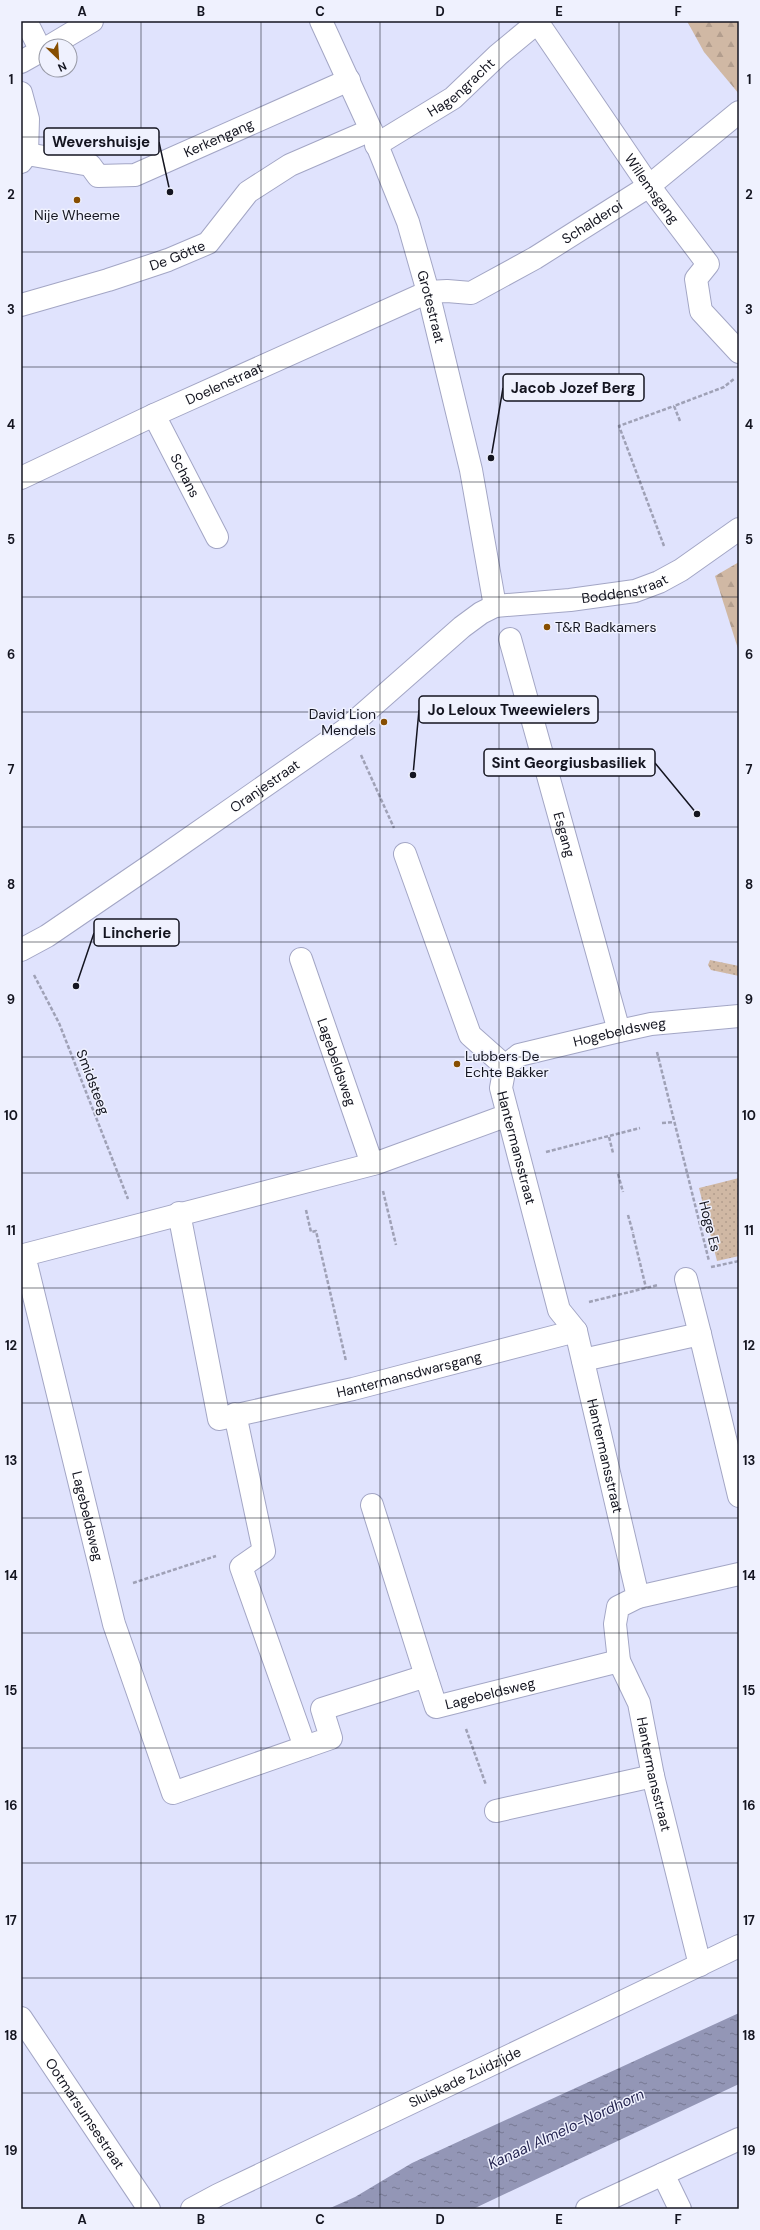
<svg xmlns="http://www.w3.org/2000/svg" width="760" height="2230" viewBox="0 0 760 2230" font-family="'DM Sans',sans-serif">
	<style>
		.green { fill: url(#green-dots) }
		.forest { fill: url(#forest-firs) }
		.water { fill: url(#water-ripples) }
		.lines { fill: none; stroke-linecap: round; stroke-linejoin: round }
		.minor-casing { stroke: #a3a6c5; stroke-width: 24 }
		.major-casing { stroke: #a3a6c5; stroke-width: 24 }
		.path { stroke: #9fa1b6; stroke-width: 2.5; stroke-dasharray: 4 2; stroke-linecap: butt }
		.minor { stroke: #fff; stroke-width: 22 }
		.major { stroke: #fff; stroke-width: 22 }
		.grid { fill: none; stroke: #141520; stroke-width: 1; stroke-opacity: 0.55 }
		.poi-dot { fill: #874e01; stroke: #eff1fe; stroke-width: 1.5 }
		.labels { text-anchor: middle; stroke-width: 3; stroke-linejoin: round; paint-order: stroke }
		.street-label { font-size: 14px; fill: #141520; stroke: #eff1fe }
		.poi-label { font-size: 14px; fill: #141520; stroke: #eff1fe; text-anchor: start }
		.water-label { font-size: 15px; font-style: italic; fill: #262651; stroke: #eff1fe }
		.leader { fill: none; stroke: #141520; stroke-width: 1.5 }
		.callout-dot { fill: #141520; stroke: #eff1fe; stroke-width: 1.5 }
		.callout { fill: #eff1fe; stroke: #141520; stroke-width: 1.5 }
		.callout-label { font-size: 15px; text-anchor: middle; font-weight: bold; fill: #141520 }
		.neatline { fill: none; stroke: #141520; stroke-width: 1.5 }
		.grid-label { font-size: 13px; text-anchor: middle; font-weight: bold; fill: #141520 }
	</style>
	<defs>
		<pattern id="green-dots" width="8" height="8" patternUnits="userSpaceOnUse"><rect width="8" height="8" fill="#d0b8a4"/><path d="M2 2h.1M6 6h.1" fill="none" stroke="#b29d8d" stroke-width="1.8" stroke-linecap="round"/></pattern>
		<pattern id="forest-firs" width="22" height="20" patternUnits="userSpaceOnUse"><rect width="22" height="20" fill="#d0b8a4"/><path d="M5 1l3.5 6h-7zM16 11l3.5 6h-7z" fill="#b29d8d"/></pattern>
		<pattern id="water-ripples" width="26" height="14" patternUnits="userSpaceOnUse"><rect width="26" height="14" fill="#9396b6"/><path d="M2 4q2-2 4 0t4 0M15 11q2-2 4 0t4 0" fill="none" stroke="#777994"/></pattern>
	</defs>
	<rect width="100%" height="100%" fill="#e0e3fd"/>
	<g class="green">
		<polygon points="710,960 739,966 739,976 711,970 708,965"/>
		<polygon points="739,1178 739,1256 717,1261 699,1188"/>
	</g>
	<g class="forest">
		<polygon points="687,21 739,21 739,94 704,52"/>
		<polygon points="739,562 739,652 715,576"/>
	</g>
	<polygon class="water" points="739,2013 739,2084 473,2209 328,2209 355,2197 412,2163"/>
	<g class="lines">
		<defs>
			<g id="minor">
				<polyline points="26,21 41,51"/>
				<path id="s1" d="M321,21L371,130L408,222L428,292L471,470L495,606"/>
				<path id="s2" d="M538,23L649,186L708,264L696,279L701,311L739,352"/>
				<polyline points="50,46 92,21"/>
				<polyline points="21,62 46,48"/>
				<polyline points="21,93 28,119 27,154 21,162"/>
				<path id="s3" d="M376,145L453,98L498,55L539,21"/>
				<path id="s4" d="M27,154L90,165L98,176L135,175L349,80"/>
				<path id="s5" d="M21,305L108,280L168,260L208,243L248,192L290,165L371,130"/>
				<path id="s6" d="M154,415L217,537"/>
				<path id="s7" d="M21,478L154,415L428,292L447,291L471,293L535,258L649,186L739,112"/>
				<path id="s8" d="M510,639L619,1031"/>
				<polyline points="405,854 470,1035 505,1066"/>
				<path id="s9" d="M21,950L47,936L157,861L345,730L462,627L481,613L495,606L570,600L635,591L659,582L681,570L739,529"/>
				<path id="s10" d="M301,959L372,1164"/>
				<path id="s11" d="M505,1066L501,1088L559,1310L576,1331L638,1597L618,1607L615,1624L619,1661L639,1703L653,1776L700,1965"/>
				<path id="s12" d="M505,1066L519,1055L619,1031L651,1024L739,1016"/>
				<path id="s13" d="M508,1115L377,1163L24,1255L114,1624L173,1793L331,1738L322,1709L426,1676L436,1707L619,1661"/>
				<path id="s14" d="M179,1213L219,1419L353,1389L576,1331"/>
				<polyline points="686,1279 700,1334"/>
				<polyline points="583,1360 700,1334 739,1496"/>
				<polyline points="235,1414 264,1551 241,1567 305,1747"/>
				<polyline points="372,1505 426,1676"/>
				<polyline points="638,1597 739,1574"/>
				<polyline points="496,1811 653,1776"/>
				<path id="s15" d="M21,2018L149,2209"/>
				<polyline points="663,2174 680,2209"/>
				<path id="s16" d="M192,2209L218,2195L739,1946"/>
			</g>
			<polyline id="major" points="587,2209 739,2139"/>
		</defs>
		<use href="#minor" class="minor-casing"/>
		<use href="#major" class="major-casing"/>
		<g class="path">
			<polyline points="680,421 674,406 724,387 734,379"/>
			<polyline points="664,546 619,426 674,406"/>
			<polyline points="361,755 394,828"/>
			<polyline points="34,975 59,1023 128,1199"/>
			<polyline points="657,1052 709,1261"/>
			<polyline points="662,1123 674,1122"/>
			<polyline points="609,1137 613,1153"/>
			<polyline points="546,1152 640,1128"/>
			<polyline points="618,1174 623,1192"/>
			<polyline points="383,1191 396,1245"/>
			<polyline points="306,1210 311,1232 316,1231 346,1361"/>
			<polyline points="628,1215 633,1233"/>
			<polyline points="633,1234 646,1288"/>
			<polyline points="711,1267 739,1261"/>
			<polyline points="589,1302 658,1285"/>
			<polyline points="133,1583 216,1556"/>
			<polyline points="466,1729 486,1785"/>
		</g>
		<use href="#minor" class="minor"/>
		<use href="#major" class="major"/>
	</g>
	<path class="grid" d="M141,21V2209M261,21V2209M380,21V2209M499,21V2209M619,21V2209M21,137H739M21,252H739M21,367H739M21,482H739M21,597H739M21,712H739M21,827H739M21,942H739M21,1057H739M21,1173H739M21,1288H739M21,1403H739M21,1518H739M21,1633H739M21,1748H739M21,1863H739M21,1978H739M21,2093H739"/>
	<g class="poi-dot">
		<circle cx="77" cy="200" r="4"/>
		<circle cx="547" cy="627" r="4"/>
		<circle cx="384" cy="722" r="4"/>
		<circle cx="457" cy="1064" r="4"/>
	</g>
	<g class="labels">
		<g class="street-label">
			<text dy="5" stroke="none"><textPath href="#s3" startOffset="103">Hagengracht</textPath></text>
			<text dy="5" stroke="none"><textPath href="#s4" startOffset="206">Kerkengang</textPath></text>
			<text dy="5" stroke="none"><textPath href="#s2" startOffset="201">Willemsgang</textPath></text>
			<text dy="5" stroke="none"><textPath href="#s7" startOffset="631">Schalderoi</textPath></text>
			<text dy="5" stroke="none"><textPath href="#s5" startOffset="164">De Götte</textPath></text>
			<text dy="5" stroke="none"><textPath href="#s1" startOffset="307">Grotestraat</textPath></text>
			<text dy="5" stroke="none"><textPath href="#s7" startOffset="224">Doelenstraat</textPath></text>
			<text dy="5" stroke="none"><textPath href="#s6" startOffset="68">Schans</textPath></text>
			<text dy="5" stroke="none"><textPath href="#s9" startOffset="718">Boddenstraat</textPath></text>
			<text dy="5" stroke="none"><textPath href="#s9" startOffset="294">Oranjestraat</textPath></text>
			<text dy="5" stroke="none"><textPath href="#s8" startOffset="203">Esgang</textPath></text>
			<text dy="5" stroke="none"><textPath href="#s12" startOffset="121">Hogebeldsweg</textPath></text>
			<text dy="5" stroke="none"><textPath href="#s10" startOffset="109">Lagebeldsweg</textPath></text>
			<text transform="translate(93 1082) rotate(69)" y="5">Smidsteeg</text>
			<text dy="5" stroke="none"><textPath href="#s11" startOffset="84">Hantermansstraat</textPath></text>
			<text transform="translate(710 1226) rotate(76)" y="5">Hoge Es</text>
			<text dy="5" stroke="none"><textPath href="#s14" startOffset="405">Hantermansdwarsgang</textPath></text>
			<text dy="5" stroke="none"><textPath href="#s11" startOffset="407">Hantermansstraat</textPath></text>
			<text dy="5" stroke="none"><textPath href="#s13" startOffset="773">Lagebeldsweg</textPath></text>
			<text dy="5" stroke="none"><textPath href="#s13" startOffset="1458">Lagebeldsweg</textPath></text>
			<text dy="5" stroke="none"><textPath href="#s11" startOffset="748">Hantermansstraat</textPath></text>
			<text dy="5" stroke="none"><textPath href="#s16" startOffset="303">Sluiskade Zuidzijde</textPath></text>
			<text dy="5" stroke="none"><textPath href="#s15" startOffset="115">Ootmarsumsestraat</textPath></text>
		</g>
		<g class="poi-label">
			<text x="77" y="220" text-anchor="middle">Nije Wheeme</text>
			<text x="555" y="632">T&amp;R Badkamers</text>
			<text x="376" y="719" text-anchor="end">David Lion<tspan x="376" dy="16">Mendels</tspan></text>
			<text x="465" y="1061">Lubbers De<tspan x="465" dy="16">Echte Bakker</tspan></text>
		</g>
		<g class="water-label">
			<text transform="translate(566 2129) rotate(-25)" y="5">Kanaal Almelo-Nordhorn</text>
		</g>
	</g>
	<path class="leader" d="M170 192L159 142M491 458L503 388M413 775L419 710M697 814L655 763M76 986L94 933"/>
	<g class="callout-dot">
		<circle cx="170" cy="192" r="4"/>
		<circle cx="491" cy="458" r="4"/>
		<circle cx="413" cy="775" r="4"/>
		<circle cx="697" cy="814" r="4"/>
		<circle cx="76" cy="986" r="4"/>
	</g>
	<g class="callout">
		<rect x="44" y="128" width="115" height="27" rx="4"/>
		<rect x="503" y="374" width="141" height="27" rx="4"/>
		<rect x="419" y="696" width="179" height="27" rx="4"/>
		<rect x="484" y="749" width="171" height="27" rx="4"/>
		<rect x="94" y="919" width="85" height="27" rx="4"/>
	</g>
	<g class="callout-label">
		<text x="101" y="147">Wevershuisje</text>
		<text x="573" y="393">Jacob Jozef Berg</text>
		<text x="509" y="715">Jo Leloux Tweewielers</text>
		<text x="569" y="768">Sint Georgiusbasiliek</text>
		<text x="137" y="938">Lincherie</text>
	</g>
	<rect width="760" height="2230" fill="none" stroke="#eff1fe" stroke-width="44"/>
	<g transform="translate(58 58) rotate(155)"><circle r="19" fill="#eff1fe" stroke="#9799a5"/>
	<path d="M0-3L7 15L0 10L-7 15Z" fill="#874e01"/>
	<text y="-6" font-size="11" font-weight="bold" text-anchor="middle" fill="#141520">N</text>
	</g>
	<rect x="22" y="22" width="716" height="2186" class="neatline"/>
	<g class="grid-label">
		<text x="82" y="16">A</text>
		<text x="201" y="16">B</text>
		<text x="320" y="16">C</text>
		<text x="440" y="16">D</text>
		<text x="559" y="16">E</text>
		<text x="678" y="16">F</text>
		<text x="11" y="84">1</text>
		<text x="749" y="84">1</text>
		<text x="11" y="199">2</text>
		<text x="749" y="199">2</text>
		<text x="11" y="314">3</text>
		<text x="749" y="314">3</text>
		<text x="11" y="429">4</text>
		<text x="749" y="429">4</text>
		<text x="11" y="544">5</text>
		<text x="749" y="544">5</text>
		<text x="11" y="659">6</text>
		<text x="749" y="659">6</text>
		<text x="11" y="774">7</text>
		<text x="749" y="774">7</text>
		<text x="11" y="889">8</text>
		<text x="749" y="889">8</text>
		<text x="11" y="1004">9</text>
		<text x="749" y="1004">9</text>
		<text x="11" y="1120">10</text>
		<text x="749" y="1120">10</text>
		<text x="11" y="1235">11</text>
		<text x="749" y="1235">11</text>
		<text x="11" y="1350">12</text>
		<text x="749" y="1350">12</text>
		<text x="11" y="1465">13</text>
		<text x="749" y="1465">13</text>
		<text x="11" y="1580">14</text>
		<text x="749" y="1580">14</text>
		<text x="11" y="1695">15</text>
		<text x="749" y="1695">15</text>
		<text x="11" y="1810">16</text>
		<text x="749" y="1810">16</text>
		<text x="11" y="1925">17</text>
		<text x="749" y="1925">17</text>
		<text x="11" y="2040">18</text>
		<text x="749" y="2040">18</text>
		<text x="11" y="2155">19</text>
		<text x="749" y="2155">19</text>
		<text x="82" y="2224">A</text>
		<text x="201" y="2224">B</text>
		<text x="320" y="2224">C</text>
		<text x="440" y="2224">D</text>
		<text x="559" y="2224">E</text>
		<text x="678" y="2224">F</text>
	</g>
</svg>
